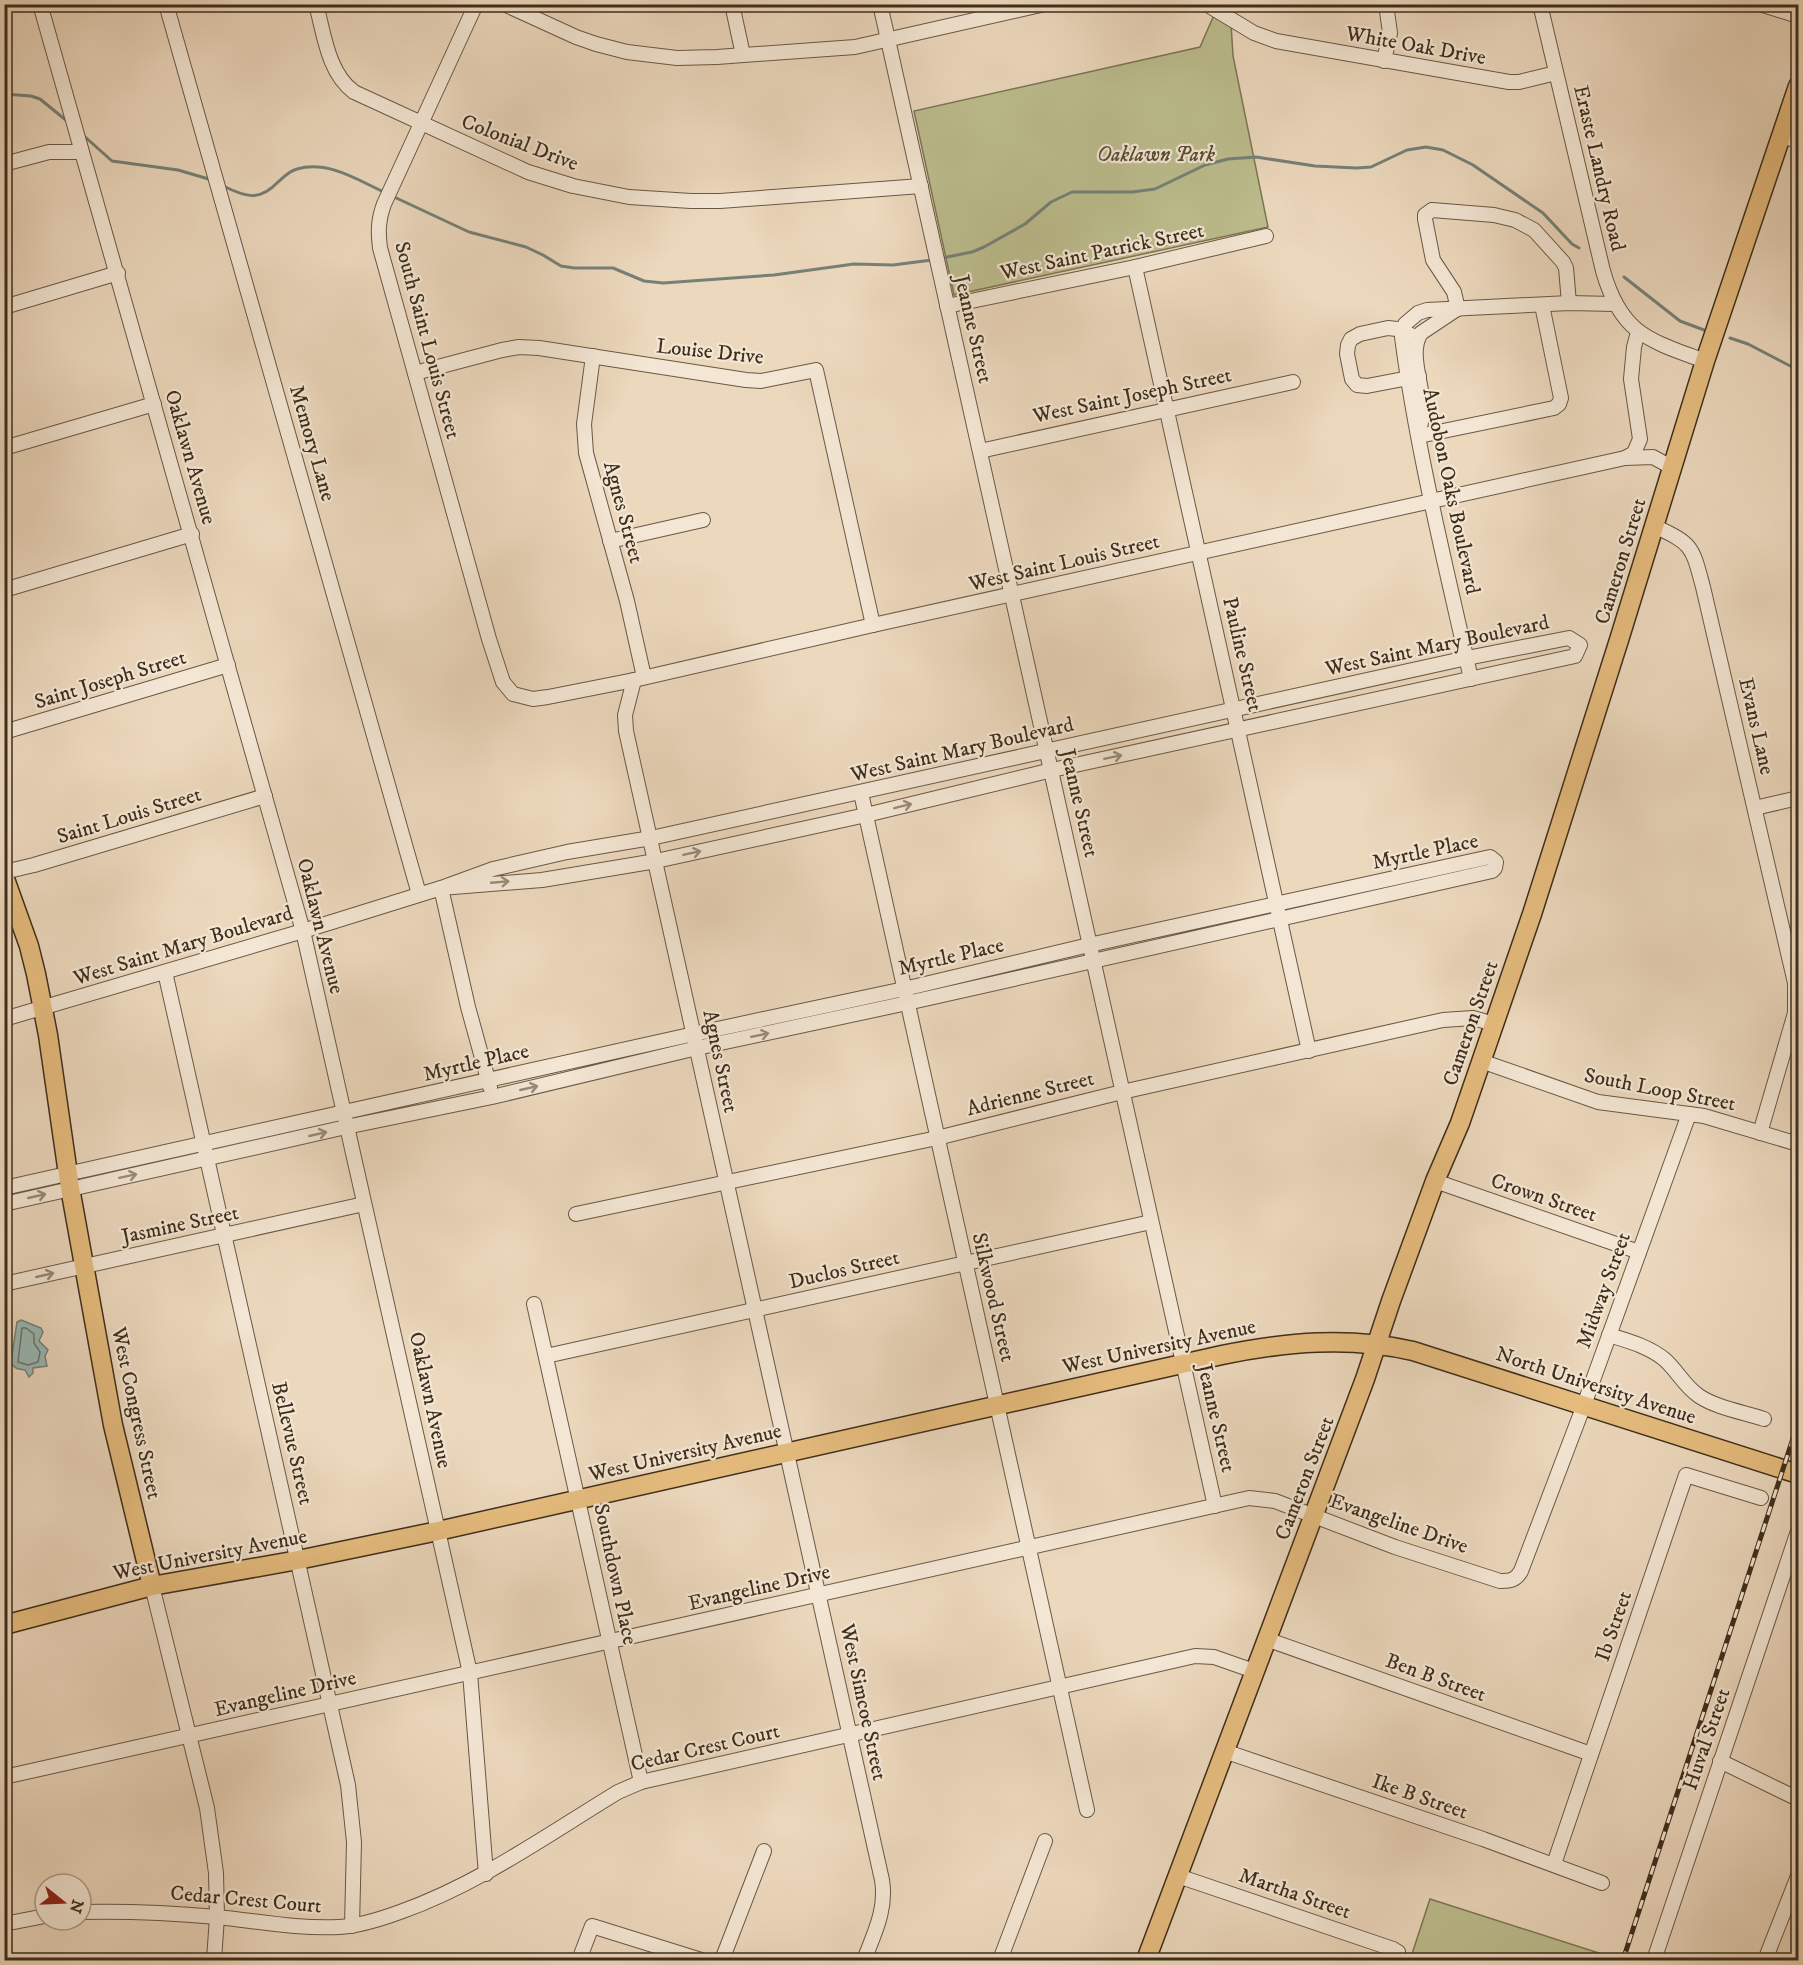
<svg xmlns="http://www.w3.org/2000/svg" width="1803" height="1965" viewBox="0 0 1803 1965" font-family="'IM FELL DW Pica',serif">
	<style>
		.green { fill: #bcbd8e; stroke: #7d7655; stroke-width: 1.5 }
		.water { fill: #99b9b6; stroke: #758178; stroke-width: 1.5 }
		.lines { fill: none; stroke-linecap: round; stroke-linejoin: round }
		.shore { stroke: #6c7469; stroke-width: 1.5 }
		.stream { stroke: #758178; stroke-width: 3 }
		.minor-casing { stroke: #6a5844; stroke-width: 16 }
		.major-casing { stroke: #3e2e1c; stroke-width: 21 }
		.minor { stroke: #f3e6d4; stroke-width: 14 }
		.major { stroke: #e6bc7e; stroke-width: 18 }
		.rail-casing { stroke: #3e2e1c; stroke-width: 5 }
		.rail { stroke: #f3e6d4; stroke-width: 3; stroke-dasharray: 9; stroke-linecap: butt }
		.oneway { stroke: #988a78 }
		.labels { text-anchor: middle; stroke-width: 4.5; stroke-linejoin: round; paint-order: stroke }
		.street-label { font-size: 21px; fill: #3e2e1c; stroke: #f3e6d4 }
		.park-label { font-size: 21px; font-style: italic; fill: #574b33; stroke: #f3e6d4 }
	</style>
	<rect width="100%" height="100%" fill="#ecd8bd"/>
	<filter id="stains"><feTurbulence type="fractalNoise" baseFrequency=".00333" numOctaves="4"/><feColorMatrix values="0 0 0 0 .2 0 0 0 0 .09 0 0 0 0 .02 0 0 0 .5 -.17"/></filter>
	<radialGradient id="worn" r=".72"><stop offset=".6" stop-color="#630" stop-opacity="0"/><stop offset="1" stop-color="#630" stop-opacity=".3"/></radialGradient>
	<g class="green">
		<polygon points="1214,15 1231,23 1233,56 1268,227 954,295 914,111 1200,47"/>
		<polygon points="1430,1899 1602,1954 1600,1960 1410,1960"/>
	</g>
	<path class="water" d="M21,1320L41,1328L43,1332L39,1341L48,1350L45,1356L47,1366L33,1368V1373L29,1377L25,1370C18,1369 14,1369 11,1362L17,1322Z"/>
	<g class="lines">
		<polygon class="shore" points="22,1328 26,1328 34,1334 34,1343 40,1352 38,1362 28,1365 18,1362"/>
		<g class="stream">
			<polyline points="4,94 31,96 40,99 67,121"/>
			<polyline points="84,136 112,161 178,170 212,180"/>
			<path d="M223,186C246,197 259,202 278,182C284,177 289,171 297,169C329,160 359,181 386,193"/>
			<polyline points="392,196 469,232 526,247 543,255 561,266 574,268 613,268 644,281 663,283 774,275 854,264 893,265 932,260"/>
			<polyline points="942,258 972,252 984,247 1025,224 1051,202 1072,192 1132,192 1155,189 1205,165 1228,159 1256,157 1315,166 1356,168 1371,167 1407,150 1426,147 1443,150 1473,165 1543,213 1572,244 1579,248"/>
			<polyline points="1624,277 1680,321 1704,330"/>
			<polyline points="1730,338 1748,344 1798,370"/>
		</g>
		<defs>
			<g id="minor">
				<polyline points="40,4 303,931 470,1673 486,1874"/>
				<polyline points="166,4 419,894"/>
				<path d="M316,4C324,34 328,73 354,92L528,172L573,186L629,197L691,201H720L921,186"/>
				<path d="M476,4L384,204C378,220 378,232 380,248L489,639L503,682L513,694L533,699L548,697L634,680L873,625L1625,458L1653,457L1671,467"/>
				<polyline points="504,4 576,37 596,44 627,52 677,58 717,57 855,47 1045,4"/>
				<polyline points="732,4 743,55"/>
				<polyline points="880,4 1215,1506"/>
				<polyline points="1206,4 1254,33 1276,41 1509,82 1519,82 1556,73"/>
				<path d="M1540,4L1603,271C1621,334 1648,340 1705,361"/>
				<polyline points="1760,4 1798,16"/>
				<polyline points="1384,61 1390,33 1386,4"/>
				<polyline points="1782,136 1798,141"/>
				<polyline points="4,164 49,152 81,152"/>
				<polyline points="1135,267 1309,1051"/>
				<polyline points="947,306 1135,267 1266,236"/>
				<polyline points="4,307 118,273"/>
				<polyline points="1458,309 1454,292 1433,260 1425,219 1425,215 1432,210 1494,215 1515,220 1534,230 1563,262 1566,268 1569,303"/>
				<polyline points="1418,338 1397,329 1388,328 1360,334 1351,339 1348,345 1347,354 1352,379 1357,385 1367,386 1419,376"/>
				<polyline points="593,356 584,424 586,453 627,601 644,677"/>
				<polyline points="415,373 502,350 519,347 539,348 746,380 761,381 816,370 873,625"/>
				<path d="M1420,428C1422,418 1423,409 1422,399C1421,380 1409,351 1421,333L1457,309"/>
				<polyline points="1419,436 1554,408 1559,404 1561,398 1542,305"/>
				<polyline points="4,448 154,404"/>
				<polyline points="980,451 1293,382"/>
				<polyline points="1625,458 1634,453 1640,439 1631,379 1634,347 1638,332"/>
				<path d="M1654,526C1693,544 1692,546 1703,587L1795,983V1013L1760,1133"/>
				<polyline points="610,541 703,520"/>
				<polyline points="4,590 192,534"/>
				<path d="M1471,679C1446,566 1417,452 1402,337L1405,324L1418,313L1427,310L1569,303L1614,304"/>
				<path d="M634,680L625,715L626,731L882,1880C887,1909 874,1934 864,1960"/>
				<polyline points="4,732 228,665"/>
				<polyline points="861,793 1087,1810"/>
				<polyline points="1755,808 1798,798"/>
				<polyline points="4,872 34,865 265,796"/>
				<polyline points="441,888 468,1007 490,1087"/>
				<polyline points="165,972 348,1785 354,1842 352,1926"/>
				<polyline points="4,1019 303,931 441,888 493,869 567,852 651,838 1467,658 1569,638 1580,645 1575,656 1052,770 866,815 656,861 542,880 441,888"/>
				<polyline points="1481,1061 1598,1102 1704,1116 1798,1144"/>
				<polyline points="1435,1181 1639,1252"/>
				<polyline points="4,1188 694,1034 904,989 1089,945 1490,857 1496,862 1495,868 1492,871 907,1003 697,1048 492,1097 346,1127 4,1204"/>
				<polyline points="576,1214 937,1138 1122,1092 1443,1020 1473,1018 1494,1024"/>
				<polyline points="4,1284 364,1204"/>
				<polyline points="534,1304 641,1782"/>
				<path d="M1609,1335C1628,1341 1648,1346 1664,1359C1677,1370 1684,1386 1699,1396C1717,1408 1743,1412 1764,1419"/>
				<polyline points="546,1356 1151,1222"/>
				<polyline points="152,1586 207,1808 216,1873 217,1917 214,1960"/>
				<polyline points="1266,1639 1591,1754"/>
				<polyline points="1224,1751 1483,1839 1602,1883"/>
				<polyline points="1720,1761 1798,1799"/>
				<path d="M4,1777L1249,1498L1275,1501L1395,1547L1500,1581C1511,1581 1516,1580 1521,1571L1584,1405L1689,1114"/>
				<polyline points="1554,1864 1686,1475 1761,1498"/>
				<polyline points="1178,1876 1393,1949 1398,1952 1397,1960"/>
				<path d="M81,1912C127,1911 172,1913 217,1917C257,1921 298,1929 339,1927C360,1926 381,1919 400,1912C479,1884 547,1835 618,1792L641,1782L1195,1656L1214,1657L1254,1671"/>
				<polyline points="4,1924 45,1916"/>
				<polyline points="579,1960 592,1926 701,1960"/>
				<polyline points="722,1960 764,1851"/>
				<polyline points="1000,1960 1045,1841"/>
				<polyline points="1654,1960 1798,1531"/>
				<polyline points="1765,1960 1798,1876"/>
			</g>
			<g id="major">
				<polyline points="4,876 29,946 36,974 48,1035 70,1188 113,1425 152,1586"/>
				<path d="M4,1625L152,1586L298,1560L438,1531L1222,1355C1286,1342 1349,1336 1413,1351L1798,1474"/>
				<polyline points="1146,1960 1365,1379 1391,1301 1435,1181 1460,1123 1532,914 1619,640 1705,361 1798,86"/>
			</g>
		</defs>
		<use href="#minor" class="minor-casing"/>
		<use href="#major" class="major-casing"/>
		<use href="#minor" class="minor"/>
		<use href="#major" class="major"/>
		<defs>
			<polyline id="rail" points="1623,1960 1798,1423"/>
		</defs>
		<use href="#rail" class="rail-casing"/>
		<use href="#rail" class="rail"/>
	</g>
	<defs><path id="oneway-shaft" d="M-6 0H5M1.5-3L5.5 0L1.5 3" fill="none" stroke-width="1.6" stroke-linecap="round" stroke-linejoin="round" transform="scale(1.5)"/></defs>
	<g class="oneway">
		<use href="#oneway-shaft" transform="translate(1113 757) rotate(-12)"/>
		<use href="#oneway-shaft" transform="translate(903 806) rotate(-14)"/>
		<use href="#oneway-shaft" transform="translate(692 853) rotate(-12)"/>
		<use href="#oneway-shaft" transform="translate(500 882) rotate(-5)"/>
		<use href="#oneway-shaft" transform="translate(760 1035) rotate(-12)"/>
		<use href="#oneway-shaft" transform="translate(529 1088) rotate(-13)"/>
		<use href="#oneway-shaft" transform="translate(318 1134) rotate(-13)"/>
		<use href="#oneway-shaft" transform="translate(128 1176) rotate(-12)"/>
		<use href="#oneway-shaft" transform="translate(37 1196) rotate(-13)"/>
		<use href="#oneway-shaft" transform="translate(45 1275) rotate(-13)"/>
	</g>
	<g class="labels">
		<g class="street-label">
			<text transform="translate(1416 45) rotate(10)" y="7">White Oak Drive</text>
			<text transform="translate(520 142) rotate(21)" y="7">Colonial Drive</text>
			<text transform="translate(1600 168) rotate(77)" y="7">Eraste Landry Road</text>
			<text transform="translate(1102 251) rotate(-12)" y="7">West Saint Patrick Street</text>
			<text transform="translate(974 329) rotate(77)" y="7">Jeanne Street</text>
			<text transform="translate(428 340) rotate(75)" y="7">South Saint Louis Street</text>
			<text transform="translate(710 351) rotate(6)" y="7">Louise Drive</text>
			<text transform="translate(1132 395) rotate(-12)" y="7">West Saint Joseph Street</text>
			<text transform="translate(313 443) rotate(74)" y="7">Memory Lane</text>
			<text transform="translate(191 457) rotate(74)" y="7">Oaklawn Avenue</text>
			<text transform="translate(1452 491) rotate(78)" y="7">Audobon Oaks Boulevard</text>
			<text transform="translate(624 512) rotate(75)" y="7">Agnes Street</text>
			<text transform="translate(1620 561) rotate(-73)" y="7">Cameron Street</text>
			<text transform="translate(1064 562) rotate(-13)" y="7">West Saint Louis Street</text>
			<text transform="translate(1437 645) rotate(-12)" y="7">West Saint Mary Boulevard</text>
			<text transform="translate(1243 654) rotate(77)" y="7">Pauline Street</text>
			<text transform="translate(110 679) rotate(-17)" y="7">Saint Joseph Street</text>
			<text transform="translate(1757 726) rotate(77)" y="7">Evans Lane</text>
			<text transform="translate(962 749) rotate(-13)" y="7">West Saint Mary Boulevard</text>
			<text transform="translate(1080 803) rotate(77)" y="7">Jeanne Street</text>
			<text transform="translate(129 815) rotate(-17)" y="7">Saint Louis Street</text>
			<text transform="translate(1425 851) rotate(-12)" y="7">Myrtle Place</text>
			<text transform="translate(321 926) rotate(76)" y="7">Oaklawn Avenue</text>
			<text transform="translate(183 945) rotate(-17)" y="7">West Saint Mary Boulevard</text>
			<text transform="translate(951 956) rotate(-13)" y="7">Myrtle Place</text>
			<text transform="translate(1470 1023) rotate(-71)" y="7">Cameron Street</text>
			<text transform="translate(721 1061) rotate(78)" y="7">Agnes Street</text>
			<text transform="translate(476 1062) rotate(-13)" y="7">Myrtle Place</text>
			<text transform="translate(1660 1089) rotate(11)" y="7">South Loop Street</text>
			<text transform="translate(1030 1093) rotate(-14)" y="7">Adrienne Street</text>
			<text transform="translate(1544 1197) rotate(19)" y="7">Crown Street</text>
			<text transform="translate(180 1224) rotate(-12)" y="7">Jasmine Street</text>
			<text transform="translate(844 1269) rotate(-13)" y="7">Duclos Street</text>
			<text transform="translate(1603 1290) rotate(-70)" y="7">Midway Street</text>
			<text transform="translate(994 1297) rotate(77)" y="7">Silkwood Street</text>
			<text transform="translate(1159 1346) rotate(-12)" y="7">West University Avenue</text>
			<text transform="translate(1596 1385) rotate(18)" y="7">North University Avenue</text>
			<text transform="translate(431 1400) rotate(78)" y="7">Oaklawn Avenue</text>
			<text transform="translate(137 1413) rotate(78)" y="7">West Congress Street</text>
			<text transform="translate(1217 1418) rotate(77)" y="7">Jeanne Street</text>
			<text transform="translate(293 1443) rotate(77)" y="7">Bellevue Street</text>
			<text transform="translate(685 1452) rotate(-13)" y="7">West University Avenue</text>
			<text transform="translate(1304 1478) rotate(-69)" y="7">Cameron Street</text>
			<text transform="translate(1399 1523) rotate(19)" y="7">Evangeline Drive</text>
			<text transform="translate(210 1554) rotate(-11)" y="7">West University Avenue</text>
			<text transform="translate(616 1574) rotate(78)" y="7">Southdown Place</text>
			<text transform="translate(759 1587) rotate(-13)" y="7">Evangeline Drive</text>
			<text transform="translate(1613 1626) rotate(-71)" y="7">Ib Street</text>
			<text transform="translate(1436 1677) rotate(20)" y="7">Ben B Street</text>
			<text transform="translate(285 1693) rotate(-13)" y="7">Evangeline Drive</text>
			<text transform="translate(864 1702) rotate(78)" y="7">West Simcoe Street</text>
			<text transform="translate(1706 1739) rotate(-71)" y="7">Huval Street</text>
			<text transform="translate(705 1747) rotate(-13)" y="7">Cedar Crest Court</text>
			<text transform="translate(1420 1796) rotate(19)" y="7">Ike B Street</text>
			<text transform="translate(1295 1893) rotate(19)" y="7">Martha Street</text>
			<text transform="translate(246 1899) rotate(5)" y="7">Cedar Crest Court</text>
		</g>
		<g class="park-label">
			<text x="1156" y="161">Oaklawn Park</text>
		</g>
	</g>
	<rect width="1803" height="1965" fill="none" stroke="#ecd8bd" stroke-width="24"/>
	<rect x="6" y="6" width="1791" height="1953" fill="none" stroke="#3e2e1c" stroke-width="3"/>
	<rect x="12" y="12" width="1779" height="1941" fill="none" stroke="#3e2e1c" stroke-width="1.5"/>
	<g transform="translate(63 1902) rotate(108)"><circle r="28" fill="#f3e6d4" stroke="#ab9c8a" stroke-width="1.5"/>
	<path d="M0-4.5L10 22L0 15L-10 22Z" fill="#8f2418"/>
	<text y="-9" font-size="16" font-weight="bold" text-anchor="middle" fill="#3e2e1c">N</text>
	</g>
	<rect width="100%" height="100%" filter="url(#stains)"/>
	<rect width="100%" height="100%" fill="url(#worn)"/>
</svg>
